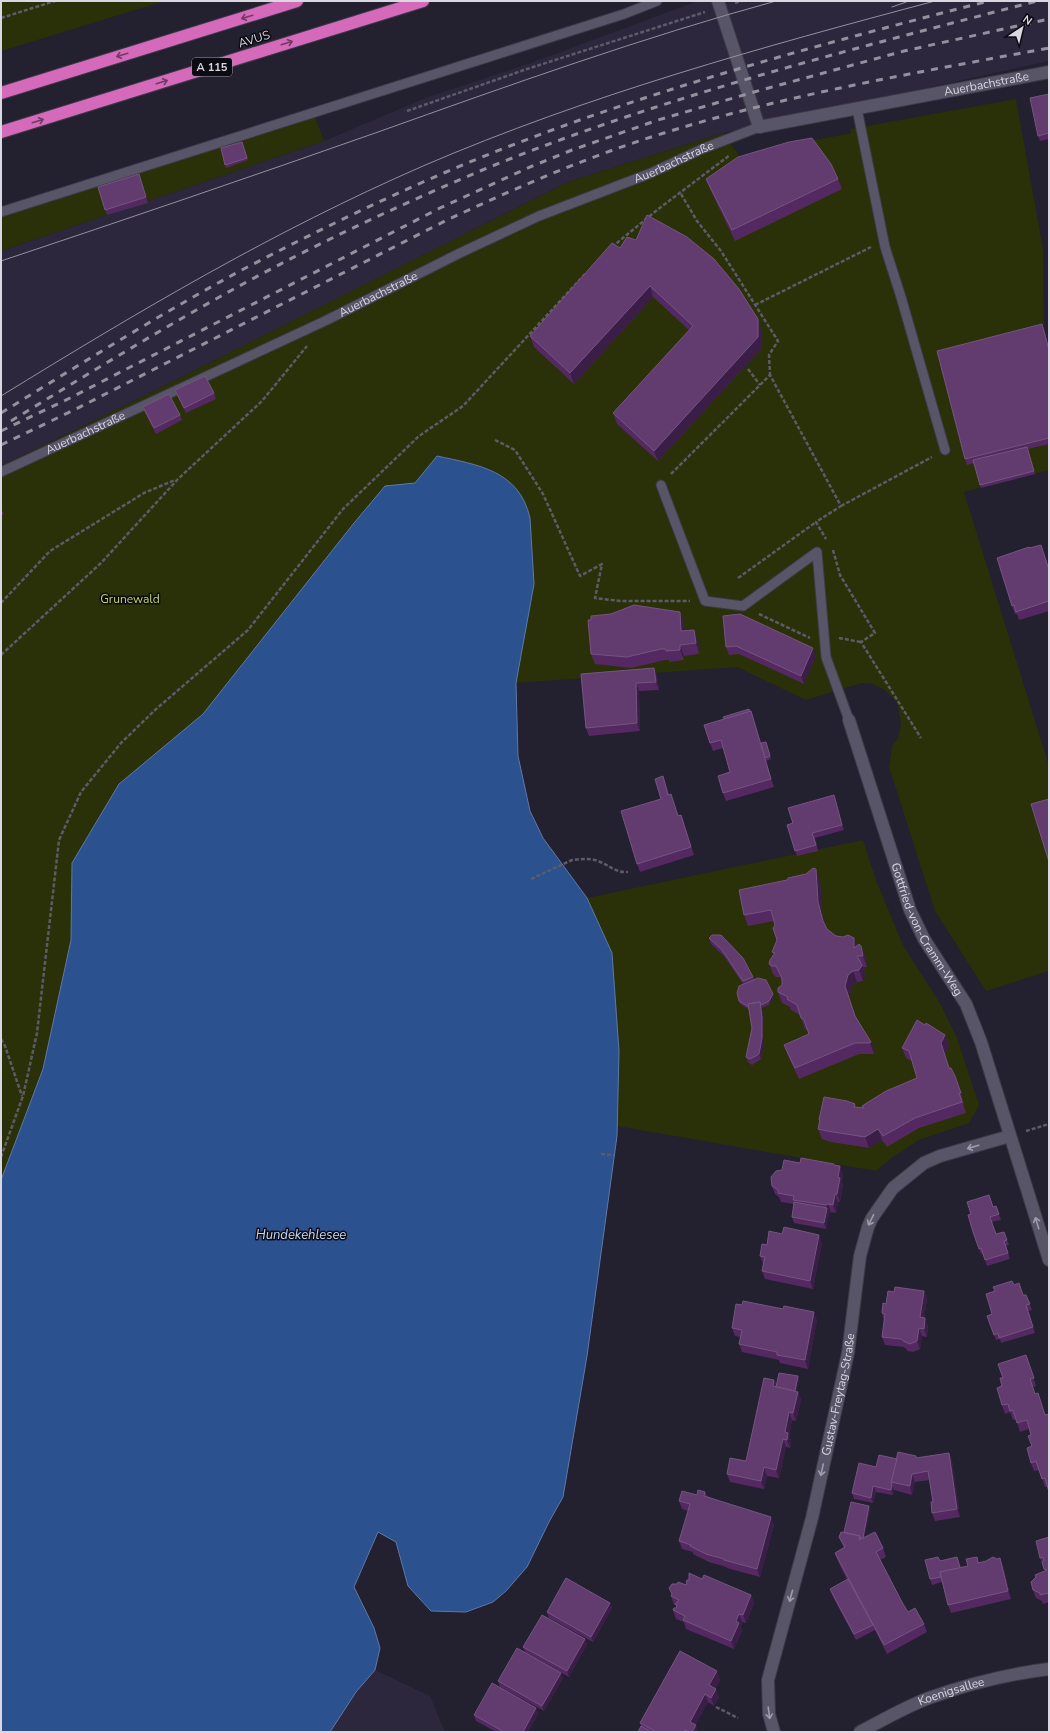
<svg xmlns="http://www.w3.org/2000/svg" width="1050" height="1733" viewBox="0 0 1050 1733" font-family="'Nunito Sans',sans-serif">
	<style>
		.built { fill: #2c273d }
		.green { fill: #2a3008 }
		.water { fill: #2b518e; stroke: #5f79a7 }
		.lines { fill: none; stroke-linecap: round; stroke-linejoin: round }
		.lane-casing { stroke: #3e3a48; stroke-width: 11 }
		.street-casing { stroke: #3e3a48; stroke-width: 14 }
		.secondary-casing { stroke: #3e3a48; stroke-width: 14 }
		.highway-casing { stroke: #3e3a48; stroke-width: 14 }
		.path { stroke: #5e5b69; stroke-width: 2.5; stroke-dasharray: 4 2; stroke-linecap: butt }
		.lane { stroke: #595568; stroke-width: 9 }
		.street { stroke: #595568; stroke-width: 12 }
		.secondary { stroke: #595568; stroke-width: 12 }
		.highway { stroke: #d569ba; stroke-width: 12 }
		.tram { stroke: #94919e; stroke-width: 1 }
		.rail { stroke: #94919e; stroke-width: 3; stroke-dasharray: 7 7; stroke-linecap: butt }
		.wall { fill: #542961 }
		.shaded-wall { fill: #3a1e47 }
		.building { fill: #623c6f; stroke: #755481 }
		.oneway { stroke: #703a66 }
		.oneway2 { stroke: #9f9cab }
		.labels { text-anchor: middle; stroke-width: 3; stroke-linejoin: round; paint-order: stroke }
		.shield { fill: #0c0b12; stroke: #9c9aa4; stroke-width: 1 }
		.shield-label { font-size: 11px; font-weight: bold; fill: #d9d7e2 }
		.street-label { font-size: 12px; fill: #d9d7e2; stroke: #0c0b12 }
		.park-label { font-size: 12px; fill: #c0d565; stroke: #0c0b12 }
		.water-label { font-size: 13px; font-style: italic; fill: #c3dafe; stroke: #0c0b12 }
	</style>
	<rect width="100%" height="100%" fill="#232030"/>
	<g class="built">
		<polygon points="698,1 1049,1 1049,61 723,133 568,182 130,403 1,466 1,251 324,141 428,97 528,64"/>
		<polygon points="375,1670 430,1696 445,1732 330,1732 356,1692"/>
	</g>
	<g class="green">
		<polygon points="1,1 165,1 1,51"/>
		<polygon points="1016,99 1043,249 1044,329 1049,348 1049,470 964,492 1049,766 1049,971 986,991 935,911 889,767 892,746 898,738 901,724 898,705 893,698 885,690 873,684 862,683 806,700 737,667 516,683 534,584 496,472 488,468 437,456 415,483 385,486 354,523 203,714 119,784 72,863 71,940 43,1069 1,1180 1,466 130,403 568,182 723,133 741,158 750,153 851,133 850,129 861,127"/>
		<polygon points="314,114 324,141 1,251 1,216"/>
		<polygon points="863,840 876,880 903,945 941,1005 957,1038 979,1105 969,1123 919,1140 890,1159 876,1171 617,1126 619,1051 612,953 587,898"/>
	</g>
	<path class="water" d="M437,456C478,465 519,470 530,518L534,584L516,683L518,756L530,811L543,838L587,898L612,953L619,1051L617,1136L587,1356L563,1497L549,1522L527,1567L506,1591L493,1602L466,1612L431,1611L408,1586L396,1542L378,1532L354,1587L374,1628L380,1648L375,1670L356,1692L330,1732H1V1180L43,1069L71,940L72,863L119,784L203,714L354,523L385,486L415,483Z"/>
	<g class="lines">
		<defs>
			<g id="lane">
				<polyline points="857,109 885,247 901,297 945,450"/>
				<polyline points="1,212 624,14 657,1"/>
				<path id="s1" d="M1,472L327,320L460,253L539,216L651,173L702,149L759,127"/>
				<polyline points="661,485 705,601 743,606 817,552 826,657 849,720"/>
			</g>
			<g id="street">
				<path id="s2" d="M718,1L759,127L1049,72"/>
				<path id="s3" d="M849,720L910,910L924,939L966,1004L981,1042L1049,1260"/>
				<path id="s4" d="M774,1732L769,1714L768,1680L812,1518L848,1353L860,1256L868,1227L872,1218L893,1188L924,1163L940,1156L1010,1136"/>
			</g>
			<g id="secondary">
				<path id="s5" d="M860,1732C881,1721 907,1706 929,1698C968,1684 1008,1674 1049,1669"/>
			</g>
			<g id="highway">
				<polyline points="1,93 297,1"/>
				<polyline points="1,132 423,1"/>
			</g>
		</defs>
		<use href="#lane" class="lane-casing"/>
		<use href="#street" class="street-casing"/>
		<use href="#secondary" class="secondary-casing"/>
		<use href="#highway" class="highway-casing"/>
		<g class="path">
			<polyline points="735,3 742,1"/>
			<polyline points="1,18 55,1"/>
			<polyline points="407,111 527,69 705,12"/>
			<polyline points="681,194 697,221 721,251 778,341 769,355 770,375"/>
			<polyline points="612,247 657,210 730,155"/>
			<polyline points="755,305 871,247"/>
			<polyline points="748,369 760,385"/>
			<polyline points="495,440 515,450 543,494 580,576 602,564 595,598 620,601 690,601"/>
			<polyline points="671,474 770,375 841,506 816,522 826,539"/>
			<polyline points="841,506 932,457"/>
			<polyline points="833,550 840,575 875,633 861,642 921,738"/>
			<polyline points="738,578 816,522"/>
			<polyline points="1,603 50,551 144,493 175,480"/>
			<polyline points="759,614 810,638"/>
			<polyline points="839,638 861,642"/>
			<polyline points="1,655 101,563 178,479 262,401 307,346"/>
			<path d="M531,879L572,860C581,859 590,858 598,861C609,865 615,873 628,872"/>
			<polyline points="1,1039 5,1046 22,1096"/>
			<polyline points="1026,1131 1049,1124"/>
			<polyline points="601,1154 614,1155"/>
			<polyline points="1,1157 23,1096 37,1033 59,840 81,792 121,743 155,710 248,630 343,509 419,436 463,406 586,273"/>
			<polyline points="716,1707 738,1718"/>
		</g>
		<use href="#lane" class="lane"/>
		<use href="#street" class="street"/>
		<use href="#secondary" class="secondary"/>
		<use href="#highway" class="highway"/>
		<g class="tram">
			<polyline points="892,7 909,1"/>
			<path d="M1,261C127,219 253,176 378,132C510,85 641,38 776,1"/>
			<path d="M1,396C139,311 274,231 423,166C588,95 762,47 935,1"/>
		</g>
		<g class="rail">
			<path d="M1,413C79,365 157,316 238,272C299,240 360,210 423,182C604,102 797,50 989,1"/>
			<path d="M11,421C88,374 164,327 243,284C320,242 400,205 480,171C660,97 849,50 1037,1"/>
			<polyline points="1,431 70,398 440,208 530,167 572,150 658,120 754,92 904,51 1049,19"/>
			<path d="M1,445L76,409L447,220C518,187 589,156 664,133C789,94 920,72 1049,48"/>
		</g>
	</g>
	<g class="wall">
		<polygon points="1049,94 1049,139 1040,141 1038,136"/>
		<polygon points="242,142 248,160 226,168 221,148"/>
		<polygon points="139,174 148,203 107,215 98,187"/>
		<polygon points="706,179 838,179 842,189 735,241 710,189"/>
		<polygon points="620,248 758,319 761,330 762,348 658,461 617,424 613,413 689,330 653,297 574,384 534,347 530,336"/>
		<polygon points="1044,329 1049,348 1049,444 1028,449 1035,474 981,488 974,463 967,465 965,459"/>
		<polygon points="175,390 214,393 216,399 186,413 177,395"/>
		<polygon points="143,407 180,415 182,420 156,434 145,413"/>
		<polygon points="1,509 4,514 1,516"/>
		<polygon points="1029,548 1044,553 1049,568 1049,611 1019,620 1017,614 1015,614 1012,606"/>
		<polygon points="680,612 684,623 684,631 694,630 698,641 699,654 684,656 684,660 669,662 669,660 665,660 631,668 595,664 591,654"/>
		<polygon points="723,616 816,656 804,684 739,654 729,655 726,647"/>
		<polygon points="654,668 657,676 659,690 639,691 640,731 589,736 586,728 581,674"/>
		<polygon points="751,711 761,743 767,744 771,759 766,761 774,787 726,801 723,793 730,772 723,748 713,751 710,743"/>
		<polygon points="663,776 669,794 674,802 678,816 681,815 694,855 640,872 637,864 661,799"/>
		<polygon points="834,795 844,830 815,838 818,851 797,856 787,825 793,823"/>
		<polygon points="820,880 822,913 825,925 827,929 836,936 857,946 861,946 865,956 867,967 863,967 866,975 863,981 857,982 852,986 849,997 856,1018 875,1052 874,1054 859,1054 799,1079 788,1056 784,1045 809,1034 808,1031 805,1029 800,1015 791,1010 790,1007 782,1003 778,992 782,985 782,981 780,977 776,977 773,974 769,964 774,955 772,952 777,940 775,925 774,921 748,926 744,915"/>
		<polygon points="709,938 753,977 754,979 774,997 770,1004 762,1008 764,1023 764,1043 761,1059 752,1065 748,1062 746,1057 752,1028 749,1009 748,1009 740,1004 737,993 743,984 724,956 711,944"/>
		<polygon points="945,1035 949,1046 945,1054 949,1068 955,1076 964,1104 963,1104 966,1113 919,1128 887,1147 882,1140 869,1148 831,1142 822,1139 818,1129 819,1122 819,1120 855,1104 856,1107 863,1108 862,1106 917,1078 912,1061 906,1058 902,1048"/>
		<polygon points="800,1163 835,1166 843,1174 842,1182 843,1186 840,1202 838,1202 836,1213 831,1212 829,1213 826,1229 794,1223 792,1217 794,1204 781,1202 779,1197 775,1194 772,1186 782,1170"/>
		<polygon points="996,1206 1001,1220 992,1222 996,1234 1004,1232 1009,1245 1006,1246 1010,1259 987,1266 983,1253 981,1254 973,1232 994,1207"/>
		<polygon points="782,1234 822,1243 813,1289 765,1279 762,1271 763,1264 760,1256 767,1245"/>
		<polygon points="1014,1285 1023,1295 1026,1295 1032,1310 1028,1311 1035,1333 1001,1343 1000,1339 996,1340 987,1316 992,1314"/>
		<polygon points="924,1291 927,1299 924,1318 928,1326 927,1337 922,1336 920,1349 913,1352 908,1351 904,1347 885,1345 882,1337 884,1320 882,1313 886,1304 894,1292"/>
		<polygon points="817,1320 808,1369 780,1363 779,1360 742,1352 739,1344 741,1337 735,1336 732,1328"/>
		<polygon points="1026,1355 1036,1386 1033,1387 1047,1487 1045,1487 1039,1470 1034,1471 1031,1463 1031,1435 1029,1429 1020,1432 1016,1419 1013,1420 1010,1412 1005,1414 1002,1405 1003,1378"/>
		<polygon points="798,1376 799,1379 796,1391 798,1392 801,1400 796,1421 792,1420 789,1435 791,1441 790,1448 786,1447 779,1478 767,1476 764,1489 730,1482 727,1474 746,1461 774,1380 777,1385"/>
		<polygon points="949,1453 952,1461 960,1517 935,1521 932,1513 933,1502 930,1480 915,1482 912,1495 894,1490 893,1495 876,1492 873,1503 854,1499 852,1493 876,1467 897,1459 917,1458"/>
		<polygon points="705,1492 707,1496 774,1525 760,1577 727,1568 726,1567 709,1562 693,1554 693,1552 682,1549 679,1541 688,1511 682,1509 679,1501"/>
		<polygon points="870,1509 864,1537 883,1548 886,1557 880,1560 903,1604 908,1612 924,1624 927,1632 887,1654 875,1630 856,1640 832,1595 830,1589 847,1580 838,1561 835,1553 844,1548 839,1537"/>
		<polygon points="1049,1537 1049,1602 1043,1604 1042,1601 1036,1598 1033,1590 1045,1571 1040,1558"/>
		<polygon points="938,1557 940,1561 957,1557 961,1567 968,1566 977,1557 979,1563 1003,1566 1011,1599 951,1613 948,1605 942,1582 932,1585 930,1579"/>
		<polygon points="702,1579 751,1595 754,1603 746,1623 742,1622 741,1626 742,1631 734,1649 686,1629 684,1622 676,1619 673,1610 676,1608 676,1605 674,1605 671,1596 672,1595 669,1588 686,1585 686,1582 689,1580"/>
		<polygon points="610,1603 612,1608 593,1642 549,1618 547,1612"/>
		<polygon points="585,1639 587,1644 569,1677 525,1652 523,1647"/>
		<polygon points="717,1671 720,1680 715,1689 719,1697 714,1706 708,1702 695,1725 698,1732 638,1732 641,1726 640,1723"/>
		<polygon points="563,1678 544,1711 500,1687 498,1681"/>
		<polygon points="536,1708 538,1714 528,1732 496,1732 476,1721 474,1715"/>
	</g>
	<g class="shaded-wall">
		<polygon points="650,286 653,297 574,384 570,373"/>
		<polygon points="758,319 761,330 762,348 658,461 654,451"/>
		<polygon points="1042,324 1049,348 1049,350"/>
		<polygon points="680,612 684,623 685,642 681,631"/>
		<polygon points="694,630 698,641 699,654 696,643"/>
		<polygon points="680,645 684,656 684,660 680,650"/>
		<polygon points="813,648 816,656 804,684 801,676"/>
		<polygon points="654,668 657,676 659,690 656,682"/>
		<polygon points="636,683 639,691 640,731 637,723"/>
		<polygon points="751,711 754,720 774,787 771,779"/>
		<polygon points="834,795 836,801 844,830 842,825"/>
		<polygon points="816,869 820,880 822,913 827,931 823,921 818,902"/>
		<polygon points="854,938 858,949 854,948"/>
		<polygon points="861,946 865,956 867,967 863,956"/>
		<polygon points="862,965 866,975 863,981 859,970"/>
		<polygon points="853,971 857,982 852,986 849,997 859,1027 845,986 848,975"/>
		<polygon points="773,994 774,997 770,1004 769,1001"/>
		<polygon points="760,1002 762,1008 764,1023 764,1043 761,1059 759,1054"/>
		<polygon points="945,1035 949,1046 945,1054 952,1079 941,1043"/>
		<polygon points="871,1042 875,1052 874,1054 870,1043"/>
		<polygon points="878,1129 882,1140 869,1148 865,1137"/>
		<polygon points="840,1166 843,1174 842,1182 843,1186 840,1202 837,1194 838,1177"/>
		<polygon points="835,1194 838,1202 836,1213 833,1205"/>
		<polygon points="828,1204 831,1212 829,1213 826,1229 824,1223 827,1208 826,1205"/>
		<polygon points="819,1235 822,1243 813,1289 810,1281"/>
		<polygon points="924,1291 927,1299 923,1325 920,1317"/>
		<polygon points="814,1312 817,1320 808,1369 805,1360"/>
		<polygon points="925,1318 928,1326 927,1337 924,1329"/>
		<polygon points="919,1328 922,1336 920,1349 917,1341"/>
		<polygon points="798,1376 799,1379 795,1398 794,1396"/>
		<polygon points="774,1380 777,1388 773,1386"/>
		<polygon points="798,1392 801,1400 796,1421 793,1413"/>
		<polygon points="789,1412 792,1420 789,1435 791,1441 790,1448 787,1440 785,1432"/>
		<polygon points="783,1439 786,1447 779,1478 776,1470"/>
		<polygon points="949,1453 952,1461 960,1517 957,1509"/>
		<polygon points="764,1467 767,1476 764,1489 761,1481"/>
		<polygon points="912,1474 915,1482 912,1495 910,1486"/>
		<polygon points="892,1485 894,1490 893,1495 891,1490"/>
		<polygon points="873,1486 876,1492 873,1503 871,1498"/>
		<polygon points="869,1506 870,1509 863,1544 862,1542"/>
		<polygon points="771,1517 774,1525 760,1577 757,1569"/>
		<polygon points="1000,1558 1003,1566 1011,1599 1008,1591"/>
		<polygon points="751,1595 754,1603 746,1623 743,1615"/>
		<polygon points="610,1603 612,1608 593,1642 591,1637"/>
		<polygon points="739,1614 742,1622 741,1626 742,1631 734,1649 731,1641 736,1621"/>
		<polygon points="585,1639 587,1644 569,1677 567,1671"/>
		<polygon points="717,1671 720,1680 712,1694 709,1685"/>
		<polygon points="561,1673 563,1678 544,1711 542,1706"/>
		<polygon points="716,1689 719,1697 714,1706 711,1698"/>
		<polygon points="705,1694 708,1702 693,1730 690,1722"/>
		<polygon points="536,1708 538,1714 528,1732 523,1732"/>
		<polygon points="696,1725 698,1732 692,1732"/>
	</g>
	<g class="building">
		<polygon points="1049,94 1049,133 1038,136 1030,98"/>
		<polygon points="812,138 831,164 838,179 732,230 706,179 738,157 789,142"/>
		<polygon points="242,142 247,158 225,165 221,148"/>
		<polygon points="139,174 146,197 105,210 98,187"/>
		<polygon points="647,215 687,237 714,259 739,289 758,319 758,337 654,451 613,413 693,326 650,286 570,373 530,336 612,243 620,248 627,237 636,240"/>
		<polygon points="1042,324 1049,350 1049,438 965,459 937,351"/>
		<polygon points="205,376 214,393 184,408 175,390"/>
		<polygon points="169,394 180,415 154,428 143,407"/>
		<polygon points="1027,447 1034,471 980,485 973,460"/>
		<polygon points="1041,545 1049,570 1049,601 1016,612 1014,605 1012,606 997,558 1029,547 1029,548"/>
		<polygon points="634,605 680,612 681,631 694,630 696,643 680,645 680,650 666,651 665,649 661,649 627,657 591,654 588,620 591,620 591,616 611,614"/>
		<polygon points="740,614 813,648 801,676 736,646 726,647 723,616"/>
		<polygon points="654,668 656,682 636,683 637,723 586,728 581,674"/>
		<polygon points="749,709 750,712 724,719 723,717"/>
		<polygon points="751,711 771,779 723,793 718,776 730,772 721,740 710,743 704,725"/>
		<polygon points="766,742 770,756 765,758 761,743"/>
		<polygon points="663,776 668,795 671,794 678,816 681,815 691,847 637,864 621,811 661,799 655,779"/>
		<polygon points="834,795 842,825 812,833 816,845 795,851 787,825 793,823 788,808"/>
		<polygon points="1049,799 1049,862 1031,804"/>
		<polygon points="813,868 816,869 818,902 823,921 827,929 836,936 843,937 848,935 854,938 854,948 859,944 861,946 863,956 857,956 862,965 861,967 859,970 853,971 848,975 845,986 855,1016 871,1042 870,1043 855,1043 795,1068 784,1045 809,1034 804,1020 801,1018 797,1005 787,999 788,997 778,992 778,988 782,985 782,978 776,966 772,966 769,964 770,960 775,953 772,952 777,940 773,928 775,925 771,910 744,915 739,890 787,880 788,878 806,874"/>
		<polygon points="712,935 721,935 743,958 753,977 743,981 722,950 709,938"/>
		<polygon points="758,978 766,980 773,994 769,1001 761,1005 760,1002 748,1004 749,1006 747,1006 739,1001 737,993 739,986"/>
		<polygon points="760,1002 762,1017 762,1038 759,1054 750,1059 746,1057 752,1028 748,1004"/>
		<polygon points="917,1020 925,1025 926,1023 945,1035 941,1043 949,1068 951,1068 955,1076 961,1093 959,1093 962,1102 915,1118 883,1136 878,1129 865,1137 827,1131 818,1129 820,1120 819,1120 824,1097 847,1101 855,1104 854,1107 864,1108 862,1106 886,1091 917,1078 909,1051 902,1048"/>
		<polygon points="801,1158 834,1164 834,1165 840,1166 838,1177 840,1178 837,1194 835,1194 833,1205 828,1204 826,1205 793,1200 794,1196 778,1193 778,1190 772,1186 771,1177 776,1171 782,1170 784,1160 800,1163"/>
		<polygon points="989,1195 993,1207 996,1206 999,1214 990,1217 993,1226 996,1234 1004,1232 1007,1240 1004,1241 1008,1253 985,1260 981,1248 979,1249 973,1232 968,1215 971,1214 967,1202"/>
		<polygon points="794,1202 827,1208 824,1223 792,1217"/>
		<polygon points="784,1227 819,1235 810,1281 762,1271 765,1257 760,1256 762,1244 767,1245 769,1231 782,1234"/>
		<polygon points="1012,1281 1014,1285 1019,1283 1023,1295 1026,1295 1030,1304 1026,1305 1033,1327 999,1338 998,1333 994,1335 987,1316 992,1314 986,1294 995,1291 993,1287"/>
		<polygon points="895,1287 924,1291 920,1317 925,1318 924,1329 919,1328 917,1341 910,1344 905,1342 901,1339 882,1337 885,1314 882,1313 883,1303 886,1304 888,1291 894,1292"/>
		<polygon points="743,1301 783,1309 784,1306 814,1312 805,1360 777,1355 777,1352 739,1344 742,1330 732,1328 736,1304 742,1305"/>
		<polygon points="1026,1355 1034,1378 1030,1379 1035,1394 1038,1393 1045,1415 1049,1414 1049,1492 1045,1478 1042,1479 1036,1461 1031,1463 1027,1448 1032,1446 1028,1436 1031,1435 1027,1420 1017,1423 1013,1410 1010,1411 1008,1404 1002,1405 997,1388 1002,1386 1000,1378 1003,1378 998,1364"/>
		<polygon points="779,1373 798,1376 795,1391 776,1387"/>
		<polygon points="764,1378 774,1380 773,1386 798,1392 793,1413 789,1412 785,1432 788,1433 787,1440 783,1439 776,1470 764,1467 761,1481 727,1474 730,1458 746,1461"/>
		<polygon points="898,1452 916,1456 916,1458 949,1453 957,1509 932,1513 931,1502 933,1502 928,1471 912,1474 910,1486 891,1482"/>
		<polygon points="879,1455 897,1459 891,1482 892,1485 891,1490 873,1486 871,1498 852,1493 859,1463 876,1467"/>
		<polygon points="698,1490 705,1492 704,1496 771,1517 757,1569 724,1560 724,1559 706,1554 690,1546 691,1545 679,1541 690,1504 679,1501 682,1491 697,1495"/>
		<polygon points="851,1502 869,1506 863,1538 861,1539 860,1536 844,1532"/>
		<polygon points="841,1532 860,1536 859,1540 875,1532 883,1548 876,1552 903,1604 908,1612 915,1608 924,1624 884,1645 835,1553 845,1547 839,1537"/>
		<polygon points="1049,1537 1049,1593 1040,1595 1040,1593 1033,1590 1031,1582 1036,1577 1035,1575 1047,1570 1044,1569 1042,1562 1044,1560 1043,1557 1040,1558 1036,1541"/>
		<polygon points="938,1557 940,1561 957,1557 960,1568 940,1572 941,1577 930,1579 925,1560"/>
		<polygon points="977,1557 978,1563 986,1561 993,1557 997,1559 1000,1558 1008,1591 948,1605 940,1572 968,1566 966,1559"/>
		<polygon points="689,1573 702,1579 704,1575 751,1595 743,1615 739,1614 736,1621 739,1623 731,1641 683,1620 685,1616 673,1610 674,1608 676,1608 677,1605 675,1604 679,1600 671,1596 672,1594 669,1588 672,1584 677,1584 678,1582 686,1585 687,1583 686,1582 687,1580 689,1580"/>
		<polygon points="566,1578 610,1603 591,1637 547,1612"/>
		<polygon points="848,1579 873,1625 854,1634 830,1589"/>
		<polygon points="542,1615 585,1639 567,1671 523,1647"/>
		<polygon points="517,1648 561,1673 542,1706 498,1681"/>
		<polygon points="680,1651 717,1671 709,1685 716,1689 711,1698 705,1694 690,1722 696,1725 692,1732 689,1732 685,1730 684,1732 656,1732 640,1723"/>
		<polygon points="492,1683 536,1708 523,1732 504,1732 474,1715"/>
		<polygon points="641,1726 652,1732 638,1732"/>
	</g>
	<defs><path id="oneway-shaft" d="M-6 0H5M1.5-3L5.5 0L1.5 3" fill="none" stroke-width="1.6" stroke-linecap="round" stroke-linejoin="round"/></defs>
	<g class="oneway">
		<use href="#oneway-shaft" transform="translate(247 17) rotate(163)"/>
		<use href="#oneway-shaft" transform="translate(287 43) rotate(-17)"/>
		<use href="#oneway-shaft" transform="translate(122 55) rotate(163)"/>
		<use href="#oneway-shaft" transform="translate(162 82) rotate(-17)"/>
		<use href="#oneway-shaft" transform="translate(38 121) rotate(-17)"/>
	</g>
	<g class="oneway2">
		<use href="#oneway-shaft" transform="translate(973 1147) rotate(164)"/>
		<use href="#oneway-shaft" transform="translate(871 1220) rotate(116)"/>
		<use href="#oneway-shaft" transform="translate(1037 1223) rotate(-107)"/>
		<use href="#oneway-shaft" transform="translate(822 1470) rotate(102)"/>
		<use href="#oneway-shaft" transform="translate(791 1596) rotate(105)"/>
		<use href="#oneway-shaft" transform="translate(769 1713) rotate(82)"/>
	</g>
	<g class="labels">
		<rect class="shield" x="192" y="58" width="40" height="18" rx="3"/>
		<g class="shield-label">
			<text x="212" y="71">A 115</text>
		</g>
		<g class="street-label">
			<text transform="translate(254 39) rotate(-17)" y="4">AVUS</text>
			<text dy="4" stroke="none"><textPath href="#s2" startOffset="364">Auerbachstraße</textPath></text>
			<text dy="4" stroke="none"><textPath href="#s1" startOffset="741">Auerbachstraße</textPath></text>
			<text dy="4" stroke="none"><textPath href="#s1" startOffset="417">Auerbachstraße</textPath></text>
			<text dy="4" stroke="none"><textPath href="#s1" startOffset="93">Auerbachstraße</textPath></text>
			<text dy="4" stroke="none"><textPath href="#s3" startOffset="224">Gottfried-von-Cramm-Weg</textPath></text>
			<text dy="4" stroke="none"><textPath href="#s4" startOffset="347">Gustav-Freytag-Straße</textPath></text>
			<text dy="4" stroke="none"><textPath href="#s5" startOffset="100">Koenigsallee</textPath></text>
		</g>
		<g class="park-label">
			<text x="130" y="603">Grunewald</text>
		</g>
		<g class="water-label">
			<text x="301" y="1239">Hundekehlesee</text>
		</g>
	</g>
	<rect width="1050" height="1733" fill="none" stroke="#d9d7e2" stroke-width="4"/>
	<g transform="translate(1022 28) rotate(35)" stroke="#0c0b12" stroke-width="3" paint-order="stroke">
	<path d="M0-3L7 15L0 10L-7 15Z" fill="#d9d7e2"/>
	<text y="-6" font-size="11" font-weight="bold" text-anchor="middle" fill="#d9d7e2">N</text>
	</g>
</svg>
